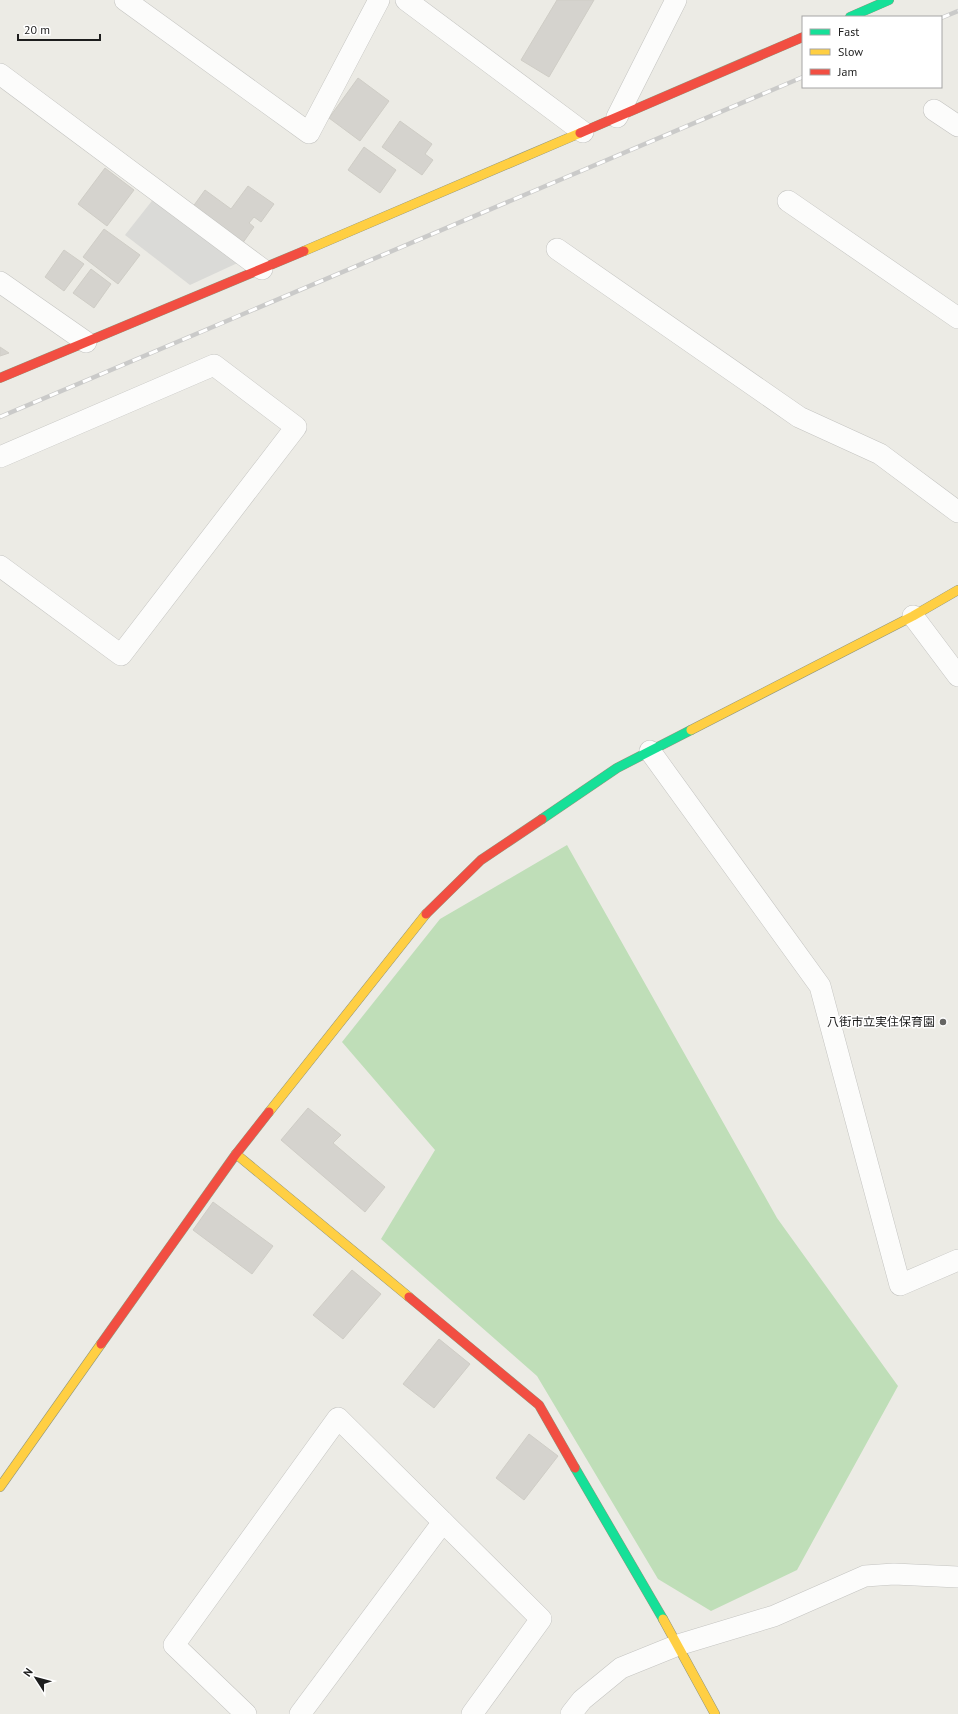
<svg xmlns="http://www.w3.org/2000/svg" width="958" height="1714" viewBox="0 0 958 1714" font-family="'PT Sans','Noto Sans JP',sans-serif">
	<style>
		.forest { fill: #bfdeb8 }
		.parking { fill: #dadad7 }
		.building { fill: #d5d3ce; stroke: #cfcdc6 }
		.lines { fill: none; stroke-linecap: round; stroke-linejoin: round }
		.street-casing { stroke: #c4c4c1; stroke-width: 22 }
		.fast-casing { stroke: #91967c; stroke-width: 10 }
		.slow-casing { stroke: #91967c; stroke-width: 10 }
		.jam-casing { stroke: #91967c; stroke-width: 10 }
		.street { stroke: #fcfcfb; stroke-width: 21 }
		.fast { stroke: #16e098; stroke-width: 9 }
		.slow { stroke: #ffcf43; stroke-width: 9 }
		.jam { stroke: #f24e42; stroke-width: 9 }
		.rail-casing { stroke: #cacac9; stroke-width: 4.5 }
		.rail { stroke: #fff; stroke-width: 3; stroke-dasharray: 9; stroke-linecap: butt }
		.poi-dot { fill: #656563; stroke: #fff; stroke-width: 1.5 }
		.labels { text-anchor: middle; stroke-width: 3; stroke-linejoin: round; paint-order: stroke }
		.poi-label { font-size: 12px; fill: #1d1d1d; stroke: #fff; text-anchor: end }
	</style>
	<rect width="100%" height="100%" fill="#ecebe5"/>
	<polygon class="forest" points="567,845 777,1218 898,1386 797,1570 711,1611 658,1579 537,1376 381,1239 435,1150 342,1042 440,919"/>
	<polygon class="parking" points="155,197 244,260 190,285 125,235"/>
	<g class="building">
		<polygon points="557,0 594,0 549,77 521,60"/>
		<polygon points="358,78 389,101 360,141 329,118"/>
		<polygon points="400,121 432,144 425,154 433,160 422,175 382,147"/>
		<polygon points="364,147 396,170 380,193 348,170"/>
		<polygon points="105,168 134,190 107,226 78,204"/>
		<polygon points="248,186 274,204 261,222 254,217 249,223 254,227 242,244 192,208 205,190 231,209"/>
		<polygon points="104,229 140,255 118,284 83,257"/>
		<polygon points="64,250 84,264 64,291 45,277"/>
		<polygon points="91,269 111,284 94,308 73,293"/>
		<polygon points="0,347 9,353 0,356"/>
		<polygon points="308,1108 341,1135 333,1143 385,1187 365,1212 281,1140"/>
		<polygon points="213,1202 273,1246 252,1274 193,1230"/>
		<polygon points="352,1270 381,1294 343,1339 313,1315"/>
		<polygon points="439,1339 470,1364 434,1408 403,1384"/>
		<polygon points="529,1434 558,1456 524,1500 496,1478"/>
	</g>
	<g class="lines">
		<defs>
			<g id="street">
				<polyline points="125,0 309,133 379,0"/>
				<polyline points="406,0 583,132"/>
				<polyline points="0,74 262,269"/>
				<polyline points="934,110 958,126"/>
				<polyline points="617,117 676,0"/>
				<polyline points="788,201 958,318"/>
				<polyline points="557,249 799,417 880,454 958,512"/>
				<polyline points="0,282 86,342"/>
				<polyline points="0,457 214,365 296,427 121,655 0,566"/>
				<polyline points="913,616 958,676"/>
				<polyline points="650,751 820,986 900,1285 958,1260"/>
				<polyline points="246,1714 174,1645 338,1418 541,1619 472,1714"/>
				<polyline points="300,1714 443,1522"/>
				<polyline points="571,1714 582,1700 621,1668 678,1645 774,1616 865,1576 894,1574 958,1577"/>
			</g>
			<g id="fast">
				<polyline points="850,17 889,0"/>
				<polyline points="542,819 617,768 691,730"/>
				<polyline points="575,1468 663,1619"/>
			</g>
			<g id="slow">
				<polyline points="304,251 580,133"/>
				<polyline points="691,730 913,616 958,590"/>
				<polyline points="269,1112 426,914"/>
				<polyline points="236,1154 409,1297"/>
				<polyline points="0,1487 101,1344"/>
				<polyline points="663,1619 715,1714"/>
			</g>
			<g id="jam">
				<polyline points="580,133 803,37"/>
				<polyline points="0,378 304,251"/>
				<polyline points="426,914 481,860 542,819"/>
				<polyline points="409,1297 539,1405 575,1468"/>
				<polyline points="101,1344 236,1154 269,1112"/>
			</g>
		</defs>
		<use href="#street" class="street-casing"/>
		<use href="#fast" class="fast-casing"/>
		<use href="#slow" class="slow-casing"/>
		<use href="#jam" class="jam-casing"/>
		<use href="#street" class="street"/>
		<use href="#fast" class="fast"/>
		<use href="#slow" class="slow"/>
		<use href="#jam" class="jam"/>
		<defs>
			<g id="rail">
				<polyline points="941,18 958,11"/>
				<polyline points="0,417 803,77"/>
			</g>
		</defs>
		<use href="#rail" class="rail-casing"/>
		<use href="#rail" class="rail"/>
	</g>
	<circle class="poi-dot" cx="943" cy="1022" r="4"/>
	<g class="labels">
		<g class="poi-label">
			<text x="935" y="1026">八街市立実住保育園</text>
		</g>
	</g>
	<rect x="802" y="16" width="140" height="72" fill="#ffffff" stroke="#a5a5a5"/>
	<rect x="810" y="29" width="20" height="6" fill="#16e098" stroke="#a5a5a5"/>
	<text x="838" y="36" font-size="12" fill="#1d1d1d">Fast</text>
	<rect x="810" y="49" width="20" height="6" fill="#ffcf43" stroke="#a5a5a5"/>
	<text x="838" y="56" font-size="12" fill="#1d1d1d">Slow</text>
	<rect x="810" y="69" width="20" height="6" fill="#f24e42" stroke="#a5a5a5"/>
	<text x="838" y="76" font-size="12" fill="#1d1d1d">Jam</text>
	<g transform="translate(36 1678) rotate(306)" stroke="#ffffff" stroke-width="3" paint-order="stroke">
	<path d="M0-3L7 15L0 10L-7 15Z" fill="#1d1d1d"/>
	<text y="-6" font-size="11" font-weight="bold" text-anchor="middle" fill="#1d1d1d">N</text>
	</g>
	<path d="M18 34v6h82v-6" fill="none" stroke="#1d1d1d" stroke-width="2"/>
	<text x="24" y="34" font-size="12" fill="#1d1d1d" stroke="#ffffff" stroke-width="3" paint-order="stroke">20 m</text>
</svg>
